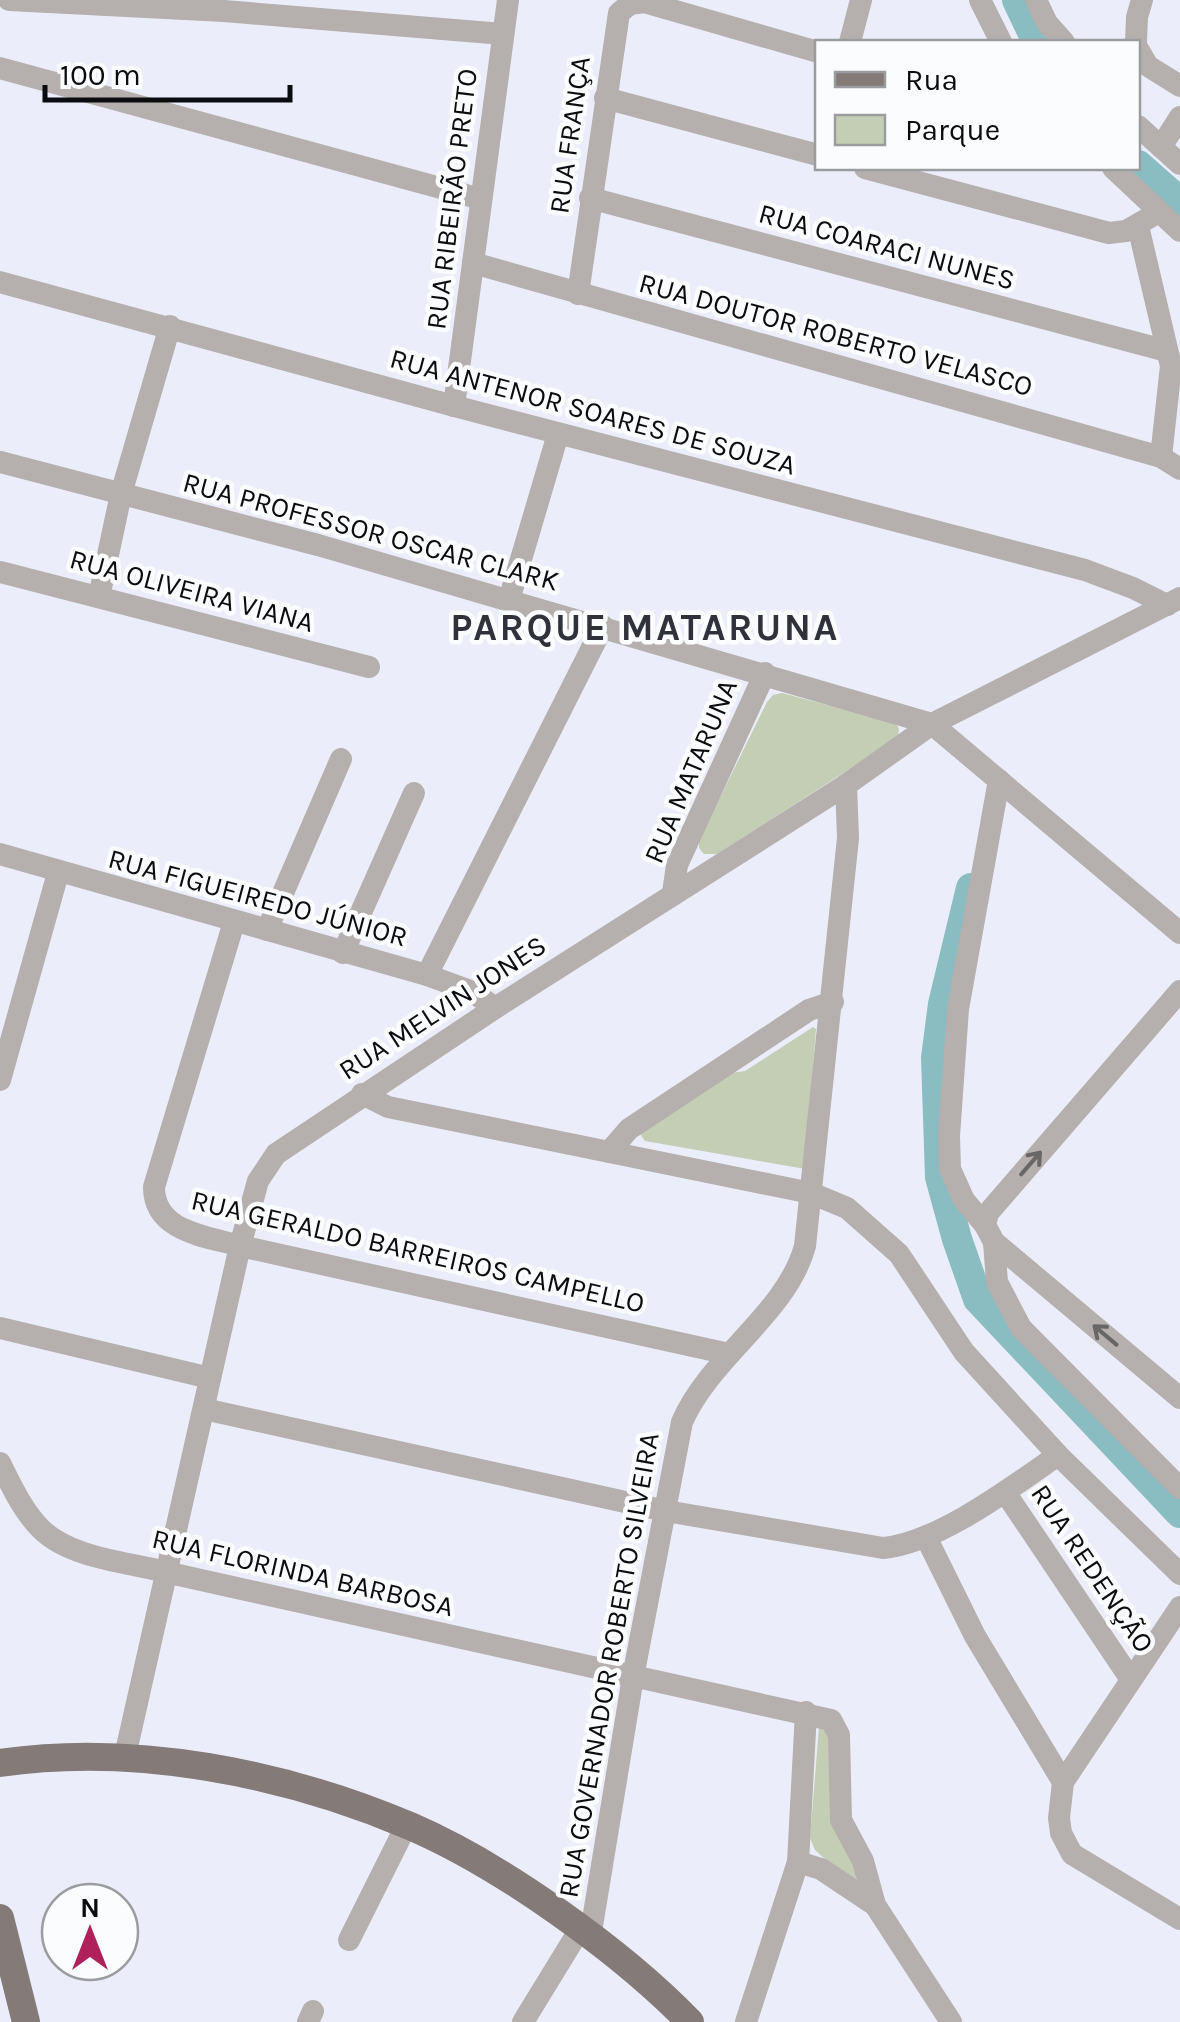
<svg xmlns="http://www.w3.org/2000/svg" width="1180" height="2022" viewBox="0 0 1180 2022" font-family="Karla,sans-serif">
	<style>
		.green { fill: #c3ceb5 }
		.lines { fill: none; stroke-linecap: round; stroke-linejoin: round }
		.river { stroke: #89bdc1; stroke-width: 30 }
		.minor { stroke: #b5afad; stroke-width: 22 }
		.major { stroke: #847a77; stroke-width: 28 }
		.oneway { stroke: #686666 }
		.labels { text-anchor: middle; stroke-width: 9; stroke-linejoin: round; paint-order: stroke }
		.street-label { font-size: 28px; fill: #0b0c10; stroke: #fbfcfe }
		.district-label { font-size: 38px; font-weight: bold; letter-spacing: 2.5px; fill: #2f323b; stroke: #fbfcfe }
	</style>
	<rect width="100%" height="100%" fill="#ebeefa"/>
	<g class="green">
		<polygon points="782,693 895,723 899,728 898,738 717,854 704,854 699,848 699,840 767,702 773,695"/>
		<polygon points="813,1027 816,1029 805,1169 645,1141 640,1134 730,1073 745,1071"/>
		<polygon points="819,1727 829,1733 831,1823 858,1872 856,1880 848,1880 815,1850 810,1838"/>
	</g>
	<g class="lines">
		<g class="river">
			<polyline points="1017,0 1037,42"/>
			<polyline points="1138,165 1180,202"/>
			<polyline points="971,888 943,1004 936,1058 940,1177 957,1239 978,1299 1180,1513"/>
		</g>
		<g class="minor">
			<polyline points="9,0 224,11 503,34"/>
			<polyline points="980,0 1001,42"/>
			<polyline points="1036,0 1047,23 1064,42"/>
			<polyline points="850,42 861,0"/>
			<polyline points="1136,42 1137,17 1142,0"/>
			<polyline points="1138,49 1148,66 1180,86"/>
			<polyline points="0,68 481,199"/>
			<polyline points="605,98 818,155"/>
			<polyline points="1138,126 1180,164"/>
			<polyline points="1161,147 1180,117"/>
			<polyline points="865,168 1109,233 1126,231 1159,212"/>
			<polyline points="1113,168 1180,231"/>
			<polyline points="590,198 1167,351"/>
			<polyline points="1138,226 1171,366 1161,457"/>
			<polyline points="473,263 1161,457 1180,469"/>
			<polyline points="0,282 454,406 1085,570 1133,588 1167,605"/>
			<polyline points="578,294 619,13 630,4 644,2 818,52"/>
			<polyline points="454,406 508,0"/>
			<polyline points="0,462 318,545 932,724 1180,933"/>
			<polyline points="0,572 369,667"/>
			<polyline points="99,597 121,494 170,326"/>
			<polyline points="509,600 558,434"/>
			<polyline points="0,854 427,975 473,992 495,1008"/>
			<polyline points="673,893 677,865 765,673"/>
			<path d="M234,922L154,1187C154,1232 206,1236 240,1246L729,1354"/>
			<polyline points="267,930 341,759"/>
			<polyline points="343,953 414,793"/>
			<polyline points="427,975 603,626"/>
			<polyline points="1180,991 988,1213 985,1225 994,1242 1180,1398"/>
			<polyline points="0,1080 58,873"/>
			<polyline points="362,1094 388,1107 811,1193 847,1208 899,1254 964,1352 1058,1455 1180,1574"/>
			<polyline points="609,1152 629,1129 809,1010 833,1002"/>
			<polyline points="985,1225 964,1200 950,1169 949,1136 958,1009 999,780"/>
			<polyline points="994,1242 997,1282 1021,1328 1180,1488"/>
			<polyline points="0,1328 210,1378"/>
			<path d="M204,1409L666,1511L883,1548C938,1543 1012,1487 1058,1455"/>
			<path d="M0,1463C12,1487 23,1511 41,1529C70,1558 127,1562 165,1572L831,1720L839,1735L841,1820L863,1861L875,1905L951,2022"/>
			<polyline points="1005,1492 1130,1678"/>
			<polyline points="926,1537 975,1636 1063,1782"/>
			<polyline points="1180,1607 1063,1782 1059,1818 1061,1833 1072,1854 1180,1919"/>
			<polyline points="125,1756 240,1246 258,1181 276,1154 495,1008 846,785 932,724 1180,598"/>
			<polyline points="798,1862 821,1869 875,1905"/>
			<path d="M590,1938L633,1677L682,1422C710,1357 787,1313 805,1246L848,838L846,785"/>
			<polyline points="349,1940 407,1824"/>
			<polyline points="308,2022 313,2011"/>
			<polyline points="523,2022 580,1929"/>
			<polyline points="746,2022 798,1862 806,1712"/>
		</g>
		<g class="major">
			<path d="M0,1763C135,1743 285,1773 410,1826C501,1865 621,1951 690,2022"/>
			<polyline points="0,1918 26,2022"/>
		</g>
	</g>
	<defs><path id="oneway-shaft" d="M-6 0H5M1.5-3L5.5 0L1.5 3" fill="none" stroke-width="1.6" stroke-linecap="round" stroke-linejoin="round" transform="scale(2.5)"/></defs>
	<g class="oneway">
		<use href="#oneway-shaft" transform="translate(1031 1163) rotate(-49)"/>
		<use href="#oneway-shaft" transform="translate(1105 1335) rotate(-140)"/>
	</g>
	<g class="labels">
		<g class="street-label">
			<text transform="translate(569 135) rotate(-82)" y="10">RUA FRANÇA</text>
			<text transform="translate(451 199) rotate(-83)" y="10">RUA RIBEIRÃO PRETO</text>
			<text transform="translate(887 246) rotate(15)" y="10">RUA COARACI NUNES</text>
			<text transform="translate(836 334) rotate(15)" y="10">RUA DOUTOR ROBERTO VELASCO</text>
			<text transform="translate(593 411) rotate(15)" y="10">RUA ANTENOR SOARES DE SOUZA</text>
			<text transform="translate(371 531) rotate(15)" y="10">RUA PROFESSOR OSCAR CLARK</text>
			<text transform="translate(192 590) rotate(15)" y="10">RUA OLIVEIRA VIANA</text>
			<text transform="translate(690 771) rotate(-67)" y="10">RUA MATARUNA</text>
			<text transform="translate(258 897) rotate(15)" y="10">RUA FIGUEIREDO JÚNIOR</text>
			<text transform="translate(442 1007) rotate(-33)" y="10">RUA MELVIN JONES</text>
			<text transform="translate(418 1251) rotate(13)" y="10">RUA GERALDO BARREIROS CAMPELLO</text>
			<text transform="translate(1093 1568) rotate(56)" y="10">RUA REDENÇÃO</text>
			<text transform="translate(303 1572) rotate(13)" y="10">RUA FLORINDA BARBOSA</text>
			<text transform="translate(608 1665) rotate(-80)" y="10">RUA GOVERNADOR ROBERTO SILVEIRA</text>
		</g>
		<g class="district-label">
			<text x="645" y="640">PARQUE MATARUNA</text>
		</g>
	</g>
	<rect x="815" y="40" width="325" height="130" fill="#fbfcfe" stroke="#9b9c9f" stroke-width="2.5"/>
	<rect x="835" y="72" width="50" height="15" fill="#847a77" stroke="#9b9c9f" stroke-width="2.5"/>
	<text x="905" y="90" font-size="30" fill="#0b0c10">Rua</text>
	<rect x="835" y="115" width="50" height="30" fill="#c3ceb5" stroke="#9b9c9f" stroke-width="2.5"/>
	<text x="905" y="140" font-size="30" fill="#0b0c10">Parque</text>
	<g transform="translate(90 1932)"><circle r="48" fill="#fbfcfe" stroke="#9b9c9f" stroke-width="2.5"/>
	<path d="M0-8L18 38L0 25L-18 38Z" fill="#af215a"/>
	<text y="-15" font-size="28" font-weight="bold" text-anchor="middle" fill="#0b0c10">N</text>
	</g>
	<path d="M45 85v15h245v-15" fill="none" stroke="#0b0c10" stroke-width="5"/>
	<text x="60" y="85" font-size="30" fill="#0b0c10" stroke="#fbfcfe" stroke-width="8" paint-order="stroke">100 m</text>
</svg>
